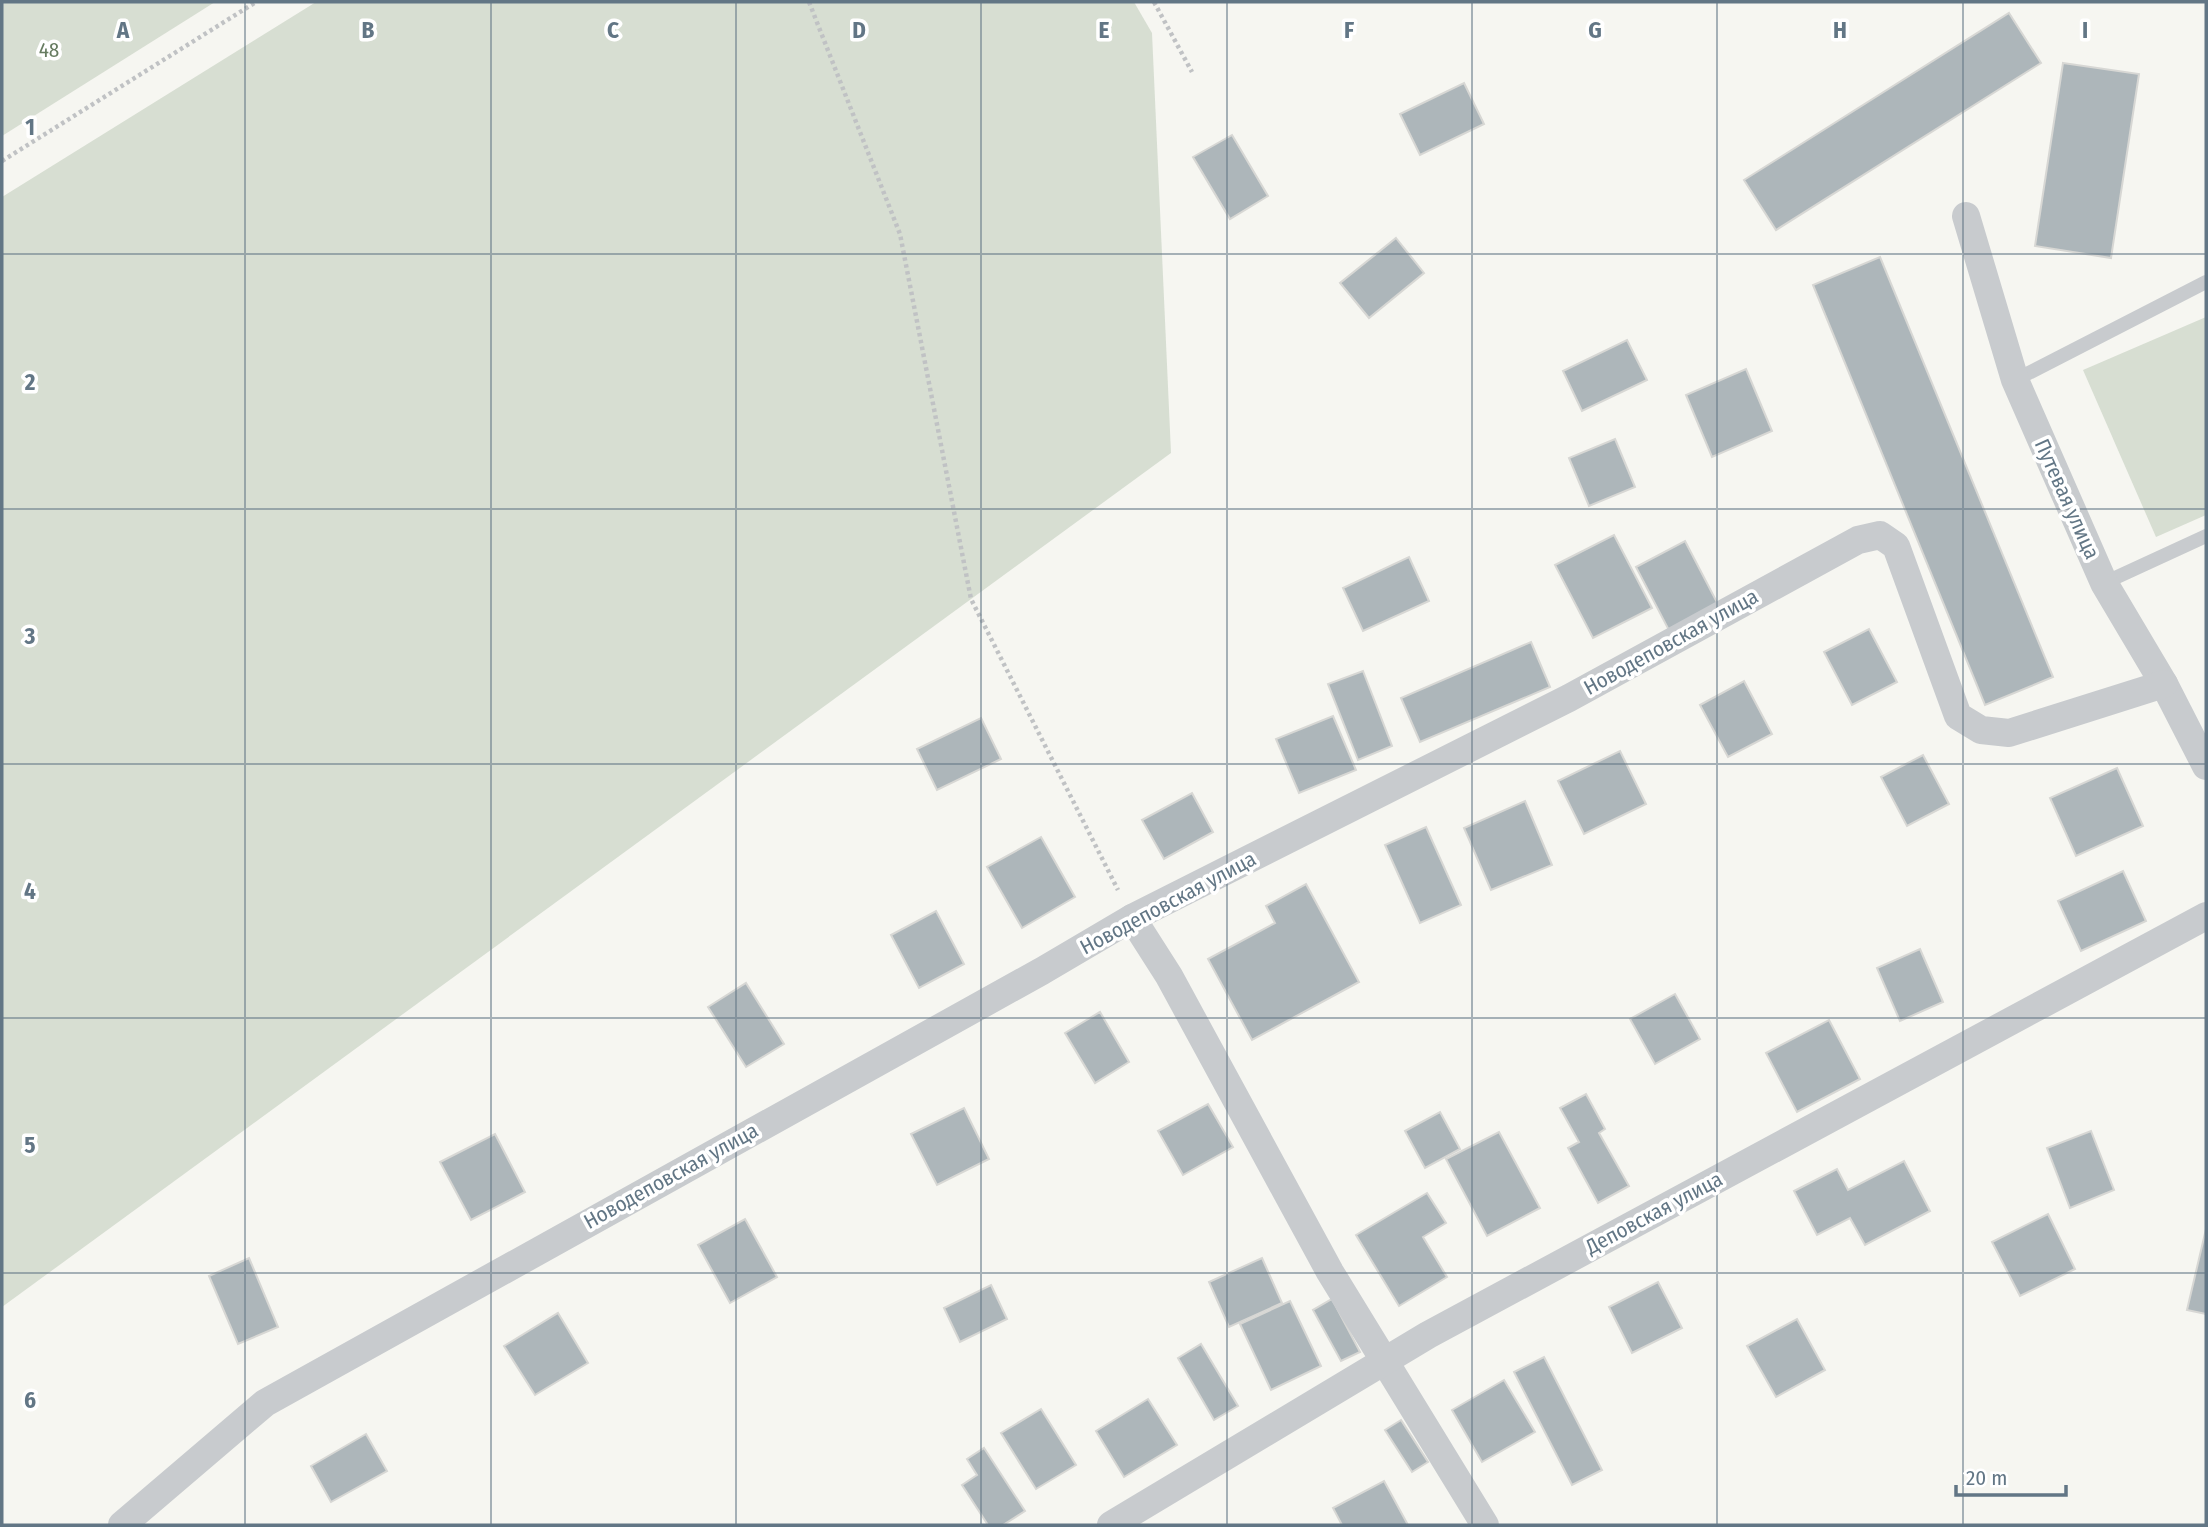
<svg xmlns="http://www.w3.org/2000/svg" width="2208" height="1527" viewBox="0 0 2208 1527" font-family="'Fira Sans Condensed',sans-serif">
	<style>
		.green { fill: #d7ded2 }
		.building { fill: #adb6ba; stroke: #d7d7d4; stroke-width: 2 }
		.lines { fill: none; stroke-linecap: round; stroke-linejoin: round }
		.path { stroke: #c0c2c4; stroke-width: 4.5; stroke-dasharray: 3.5 3.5; stroke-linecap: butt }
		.lane { stroke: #c8cbce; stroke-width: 14 }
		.street { stroke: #c8cbce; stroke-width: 28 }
		.grid { fill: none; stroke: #627685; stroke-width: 2; stroke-opacity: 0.55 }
		.labels { text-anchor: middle; stroke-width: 7; stroke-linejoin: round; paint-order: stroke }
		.park-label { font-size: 21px; fill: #677c61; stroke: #fff }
		.street-label { font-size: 21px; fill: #627685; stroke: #fff }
		.grid-label { font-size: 23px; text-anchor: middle; font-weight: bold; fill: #627685; stroke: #fff; stroke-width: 7; stroke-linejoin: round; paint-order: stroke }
	</style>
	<rect width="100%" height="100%" fill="#f6f6f1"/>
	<g class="green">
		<polygon points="2,2 215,2 2,136"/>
		<polygon points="316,2 1134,2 1152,33 1171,453 2,1307 2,197"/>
		<polygon points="2206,317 2206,515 2156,537 2083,370"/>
	</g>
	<g class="building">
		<polygon points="2009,13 2041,63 1776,230 1744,180"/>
		<polygon points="2063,63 2139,74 2111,258 2035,246"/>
		<polygon points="1464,83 1484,124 1420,155 1400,114"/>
		<polygon points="1232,135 1268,196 1230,219 1193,157"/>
		<polygon points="1396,238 1424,273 1369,318 1340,283"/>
		<polygon points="1880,257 2053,677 1985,705 1813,285"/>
		<polygon points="1627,340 1647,380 1582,411 1563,371"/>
		<polygon points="1746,369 1772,431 1712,457 1686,395"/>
		<polygon points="1615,439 1635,487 1589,506 1569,458"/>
		<polygon points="1614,535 1652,608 1593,638 1555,565"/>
		<polygon points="1685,541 1722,612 1673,638 1636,567"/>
		<polygon points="1409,557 1429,601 1363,631 1343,588"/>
		<polygon points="1869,629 1897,682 1852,705 1824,652"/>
		<polygon points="1531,642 1550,687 1420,742 1401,698"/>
		<polygon points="1363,671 1392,746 1358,760 1328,684"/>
		<polygon points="1744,681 1772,734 1728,757 1700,705"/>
		<polygon points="1333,716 1356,770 1299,793 1276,739"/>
		<polygon points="981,718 1001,759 937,790 917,749"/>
		<polygon points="1620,751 1646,804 1584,834 1558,781"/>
		<polygon points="1923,755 1949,804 1907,826 1881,777"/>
		<polygon points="2117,768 2143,826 2076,856 2050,798"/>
		<polygon points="1192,793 1213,832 1164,859 1142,820"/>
		<polygon points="1525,801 1552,865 1491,890 1464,828"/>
		<polygon points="1426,827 1461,905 1420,923 1385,845"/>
		<polygon points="1041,837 1075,897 1022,928 987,867"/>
		<polygon points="2123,871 2146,921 2081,951 2058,901"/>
		<polygon points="1306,884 1359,982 1252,1040 1208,959 1275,923 1266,906"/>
		<polygon points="936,911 964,964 919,988 891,935"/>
		<polygon points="1920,949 1943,1002 1900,1021 1877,968"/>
		<polygon points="746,983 784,1044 746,1067 708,1007"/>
		<polygon points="1675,994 1700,1039 1655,1064 1630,1019"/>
		<polygon points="1100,1012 1129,1062 1095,1083 1065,1033"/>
		<polygon points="1829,1020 1860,1079 1797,1112 1766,1053"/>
		<polygon points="1586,1094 1605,1129 1599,1133 1629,1186 1598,1203 1568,1148 1579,1142 1560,1108"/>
		<polygon points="1208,1104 1233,1147 1183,1175 1158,1131"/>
		<polygon points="964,1108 989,1159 937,1185 911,1134"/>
		<polygon points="1440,1112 1460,1149 1425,1168 1405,1131"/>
		<polygon points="2091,1131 2114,1190 2070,1208 2047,1148"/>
		<polygon points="1499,1132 1540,1208 1487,1236 1446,1159"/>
		<polygon points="495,1134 525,1192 471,1220 440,1162"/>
		<polygon points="1904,1161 1930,1211 1865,1245 1850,1218 1817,1235 1794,1191 1837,1169 1848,1190"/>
		<polygon points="1427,1193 1446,1223 1423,1237 1447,1277 1399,1306 1356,1235"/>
		<polygon points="2048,1214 2075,1269 2020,1296 1992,1242"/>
		<polygon points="745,1219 777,1277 730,1303 698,1245"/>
		<polygon points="2206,1229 2206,1314 2187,1310"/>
		<polygon points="249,1258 278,1327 238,1344 209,1276"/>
		<polygon points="1262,1258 1282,1303 1229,1327 1209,1282"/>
		<polygon points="1658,1282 1682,1328 1632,1353 1609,1307"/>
		<polygon points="991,1285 1007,1319 960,1342 944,1308"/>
		<polygon points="1332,1299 1360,1352 1341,1361 1313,1310"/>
		<polygon points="1290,1301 1321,1366 1271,1390 1240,1324"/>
		<polygon points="558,1313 588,1363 535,1395 504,1346"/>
		<polygon points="1797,1319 1825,1370 1776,1397 1747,1346"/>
		<polygon points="1201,1344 1238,1406 1214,1420 1178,1358"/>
		<polygon points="1544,1357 1602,1470 1572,1485 1514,1372"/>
		<polygon points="1504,1380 1535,1432 1482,1462 1452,1410"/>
		<polygon points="1148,1399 1177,1445 1124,1477 1096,1431"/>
		<polygon points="1041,1409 1076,1465 1036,1489 1001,1433"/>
		<polygon points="1401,1420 1428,1462 1412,1472 1385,1430"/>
		<polygon points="366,1434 387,1471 331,1502 311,1466"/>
		<polygon points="984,1448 1025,1511 1003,1525 988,1525 962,1485 977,1475 967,1459"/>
		<polygon points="1384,1481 1408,1525 1342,1525 1333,1508"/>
	</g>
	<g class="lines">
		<g class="path">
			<polyline points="809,2 900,234 971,599 1118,890"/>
			<polyline points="1154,2 1192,72"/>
			<polyline points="2,161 256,2"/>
		</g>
		<g class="lane">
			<polyline points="2015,380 2206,282"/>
			<polyline points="2104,583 2206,536"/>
		</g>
		<g class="street">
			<polyline points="1966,216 2015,380 2104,583 2164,684 2206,766"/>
			<polyline points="1132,918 1169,976 1330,1272 1485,1525"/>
			<polyline points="122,1525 265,1403 1042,971 1132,918 1569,698 1858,540 1880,535 1896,546 1958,716 1981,730 2009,733 2164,684"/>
			<polyline points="1111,1525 1428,1335 2206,916"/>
		</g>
	</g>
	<path class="grid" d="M245,2V1525M491,2V1525M736,2V1525M981,2V1525M1227,2V1525M1472,2V1525M1717,2V1525M1963,2V1525M2,254H2206M2,509H2206M2,764H2206M2,1018H2206M2,1273H2206"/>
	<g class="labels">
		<g class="park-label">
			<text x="49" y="57">48</text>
		</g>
		<g class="street-label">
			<text transform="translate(2067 499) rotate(66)" y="7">Путевая улица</text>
			<text transform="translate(1671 642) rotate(-29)" y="7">Новодеповская улица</text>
			<text transform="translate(1168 903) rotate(-28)" y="7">Новодеповская улица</text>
			<text transform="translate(671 1176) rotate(-29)" y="7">Новодеповская улица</text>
			<text transform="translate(1654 1213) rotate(-28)" y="7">Деповская улица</text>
		</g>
	</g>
	<g class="grid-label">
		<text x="123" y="38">A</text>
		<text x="368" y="38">B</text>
		<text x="613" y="38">C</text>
		<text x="859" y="38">D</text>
		<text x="1104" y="38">E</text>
		<text x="1349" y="38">F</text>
		<text x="1595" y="38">G</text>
		<text x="1840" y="38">H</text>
		<text x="2085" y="38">I</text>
		<text x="30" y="135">1</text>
		<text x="30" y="390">2</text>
		<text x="30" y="644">3</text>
		<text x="30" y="899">4</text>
		<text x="30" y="1153">5</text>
		<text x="30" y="1408">6</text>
	</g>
	<rect width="2208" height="1527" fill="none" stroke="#627685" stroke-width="7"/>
	<path d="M1956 1485v10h110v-10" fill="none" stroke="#627685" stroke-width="3.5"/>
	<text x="1966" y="1485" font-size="21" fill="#627685" stroke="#ffffff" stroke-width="5" paint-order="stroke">20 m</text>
</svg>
